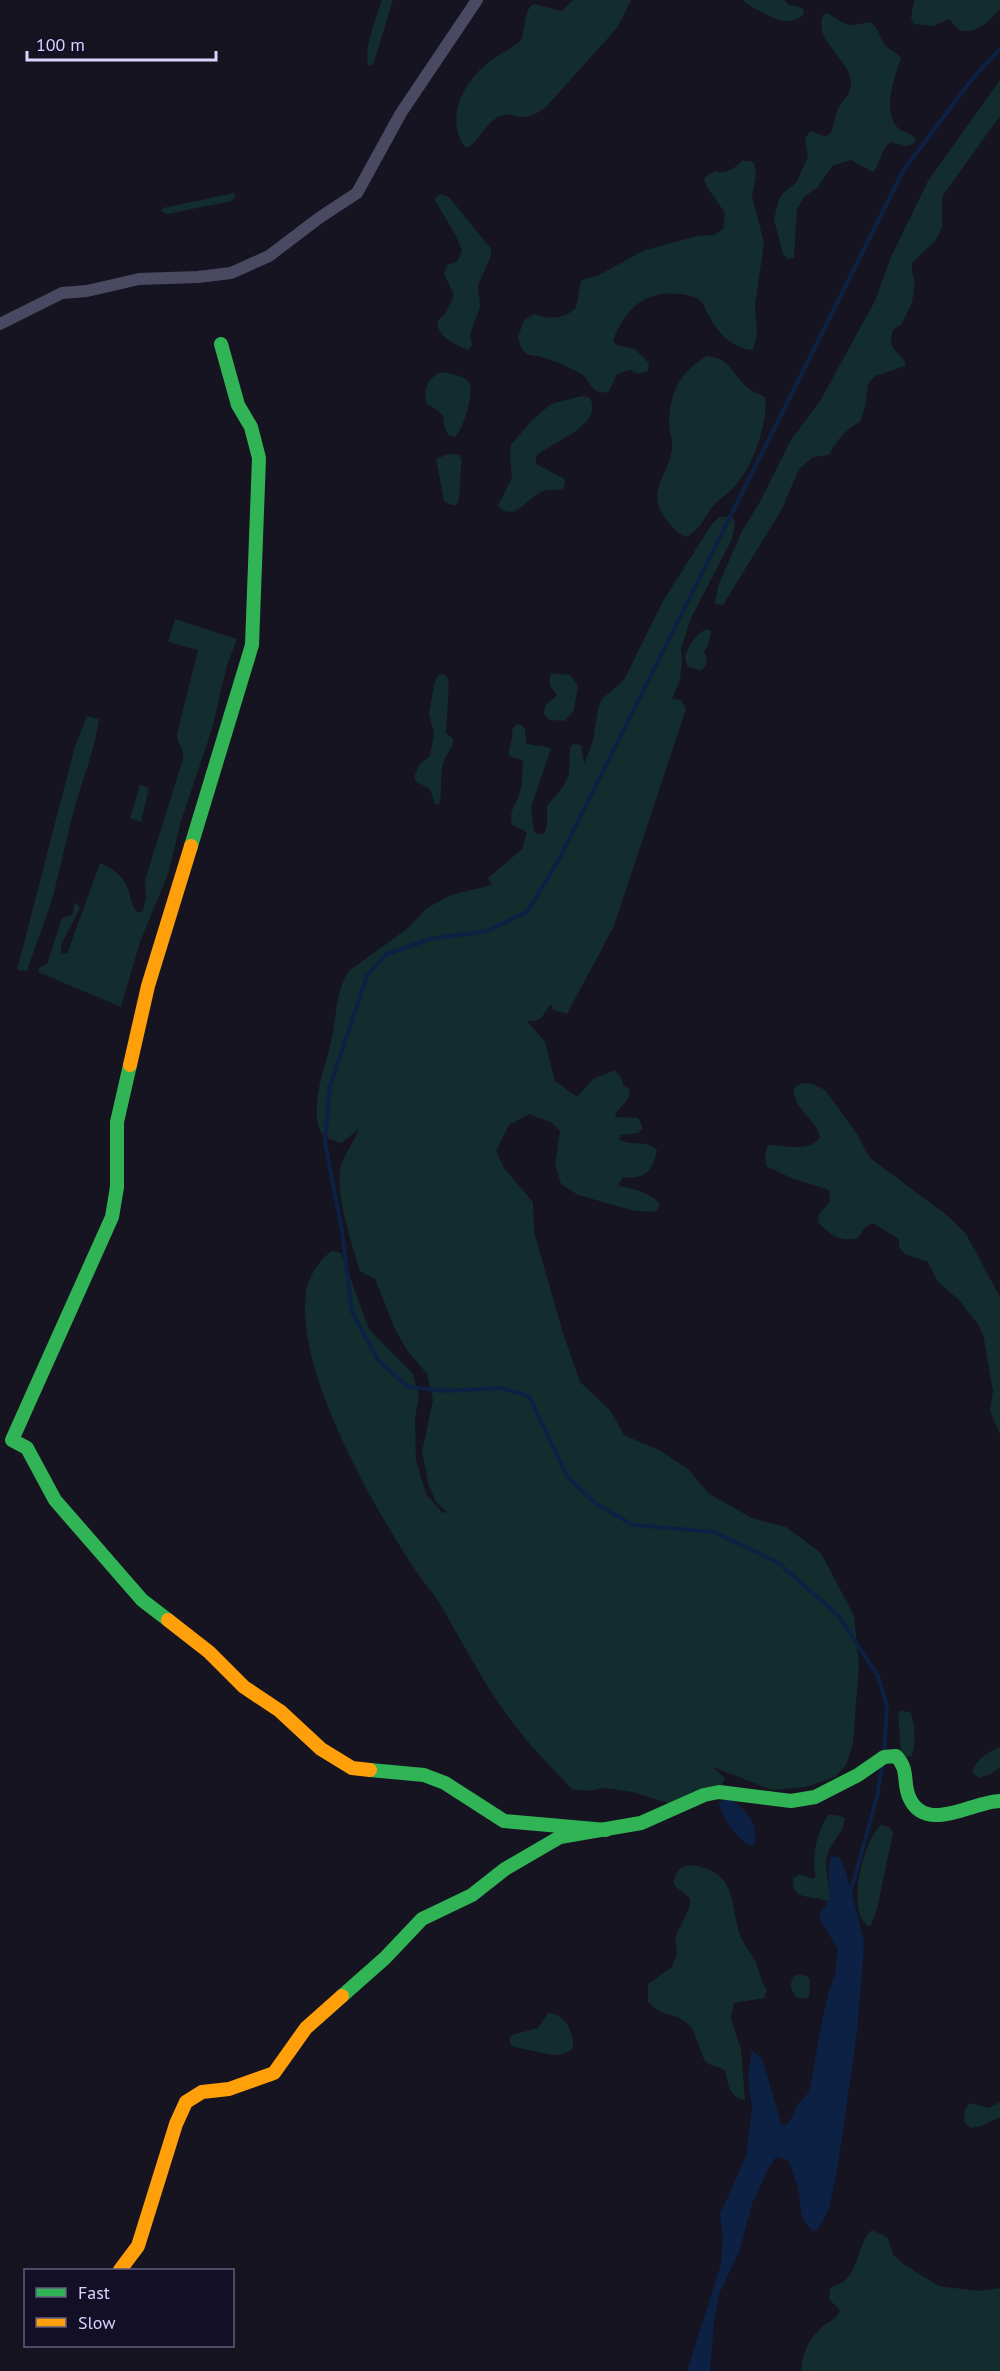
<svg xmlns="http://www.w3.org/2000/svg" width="1000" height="2371" viewBox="0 0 1000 2371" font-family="'PT Sans',sans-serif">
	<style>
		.green { fill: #132c2d }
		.water { fill: #0d2144 }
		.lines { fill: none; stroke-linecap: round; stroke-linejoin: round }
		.stream { stroke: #0d2144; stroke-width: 4 }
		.street { stroke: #4a4962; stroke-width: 12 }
		.fast { stroke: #30b455; stroke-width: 14 }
		.slow { stroke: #ff9f0a; stroke-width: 14 }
	</style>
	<rect width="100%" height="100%" fill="#161421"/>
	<g class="green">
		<path d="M382,0H393L373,65L369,66C362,52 377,16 382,0Z"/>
		<path d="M573,0H631L617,28L546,107C538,113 530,118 520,117C515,116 509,114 505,115C489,117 481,138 469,147H465C444,117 464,81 490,61C500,54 511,48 521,41C525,29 524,8 534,4L562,11Z"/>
		<path d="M743,0H784L789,5L803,8L804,13L801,17C795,20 789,22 782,21C775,19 746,5 743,0Z"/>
		<path d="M914,0H1000V9C988,23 979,32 960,31L949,19L933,26L914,24L911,18Z"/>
		<path d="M827,13C848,25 844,28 870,22C879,28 878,34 883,42C888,50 896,51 901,58C895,76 882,110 897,127C902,133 911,132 916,139L913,144L907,146L891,142C880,150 881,163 873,172L851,160L832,166L818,187L805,196L797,209L794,258L788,259L783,254L774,220L779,199L783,193L796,183L808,157L805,138L811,131L824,136L829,135C835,126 834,117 838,109C842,100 851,95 851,84C850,56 813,43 823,15Z"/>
		<path d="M1000,80V116L942,197V228L935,241L912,263V273L915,280L912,303L901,325L893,330C888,347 894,349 905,361V366L875,376L868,384L865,407L860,422C845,430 837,440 829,455L813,457L799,469L782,509L723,605L715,604L718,586L742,531L761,500L791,440L820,401L875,301L891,257L928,181Z"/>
		<path d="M742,161H750L754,163L756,175L752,196L764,243L755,305L757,334L753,350C731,348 718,333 708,314C706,311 704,305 702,302C696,296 687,295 680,294C645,290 626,308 613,340L616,345L635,349L649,363L648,371L639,374L630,370L617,374L609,391C595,397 592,385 584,376C579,371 552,360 545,358C528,353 523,359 518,337L524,320L534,314C551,320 563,319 576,308L581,280L597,276L645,250L698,236L714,235L723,229L725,213L707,187L704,179L708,175L715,171C728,174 733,169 742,161Z"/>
		<polygon points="234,193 236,195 232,201 167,214 161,211 163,208"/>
		<path d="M441,194L449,197L491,249V256L478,285L480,307L470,335L472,345L468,350C454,344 439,338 437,322L446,312L454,295L444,274L447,265L457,262L462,251L456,236L435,200L436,197Z"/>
		<path d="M707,356C729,357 733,375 748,388C753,392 759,394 765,397C769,422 752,469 734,487C728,494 719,499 713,506C704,518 700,530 686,537C677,533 672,527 666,519C644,492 669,475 672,449C673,440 670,434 669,426C669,394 680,371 707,356Z"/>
		<path d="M442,372C450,374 465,375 469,383C475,392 463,430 455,437L449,436C437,416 454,419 427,404C422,390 429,376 442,372Z"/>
		<path d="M582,396L590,398C604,426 551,442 536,456V464L563,478L565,482L563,490C557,490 549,489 543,491C527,497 515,524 498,506L512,478L510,454L511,445L532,420L551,404Z"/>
		<path d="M448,454L459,455L462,460C459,476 462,491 457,505H451L444,501L436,459Z"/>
		<path d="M719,517H727L734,519L735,524L732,539L691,618L681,649L682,660L680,680L672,699L681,700L686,709L614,926L567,1014L553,1010L551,1004C542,1015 542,1023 527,1021L545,1042L555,1081L577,1097L593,1079L615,1070L622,1079L623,1085L630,1089L628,1099L615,1114L616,1117L638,1118L643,1128L638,1133L621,1135L619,1139C632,1148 645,1138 657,1150C654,1170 644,1180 623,1177L618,1185C634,1190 647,1190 660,1204L658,1209L654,1212L635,1211L578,1195L561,1184L555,1164L560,1131L552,1123L529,1114L509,1125L496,1151L504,1168L533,1202L534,1232L563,1333L580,1382L610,1410L624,1435L661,1451L688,1469L708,1493L752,1518L786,1527L821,1553L854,1616L859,1664L853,1743L846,1765L835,1777L806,1787L772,1790L713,1767L725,1778L721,1786L671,1804L633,1792L605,1788L588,1791L572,1789C554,1770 536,1752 520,1732C487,1692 464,1644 438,1601C431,1590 423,1582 416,1571C373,1506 295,1371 306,1292C308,1277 320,1259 332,1251L341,1253L369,1329L413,1374L419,1396L415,1418L416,1460L426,1494L442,1512L448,1513L436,1502L429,1486L422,1452L433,1400L427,1374L407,1350L396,1331L375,1279L360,1271C352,1244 334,1193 341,1166C345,1153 355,1141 359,1128L342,1143C335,1141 326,1139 321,1132C317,1126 316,1112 317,1105C318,1083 326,1063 331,1041C337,1019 335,988 350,970L407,929L427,908L451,895L492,885L488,878L522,849L527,832L512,825C508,810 517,804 520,792C523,782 522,771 523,761L509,756C508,747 514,740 512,729L517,724L521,725L525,729L526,743C534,747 542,744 551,749L531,807L534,831L538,834H544L547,825V806L563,787L569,774L570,747L573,744L581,745L584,764L593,741L598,709L602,699L624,680L663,601L712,524Z"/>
		<path d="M175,619L237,639L227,665L212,729L181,821L168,874L140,942L121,1007L38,972L40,967L47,964L62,918L72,915L75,902L80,908L61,945V953L67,954L100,863C114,870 124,875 129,892C132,901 131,905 138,913L143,911L146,897L145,880L183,759C185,750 177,744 177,734L198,650L168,642Z"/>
		<path d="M707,629L711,631L708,645L704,652L707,659L706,666L700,671L687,666L685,656C689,646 696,633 707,629Z"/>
		<path d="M552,673L570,675L578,686L574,710L565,721L550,720L544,714C544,702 550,703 557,695C551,688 546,682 552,673Z"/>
		<path d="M442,674L446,675L449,682L446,733L453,739C454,747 447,753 444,761C439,774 443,795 439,804H435L430,789L417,782L414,777L420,764L430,756L434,733L429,714L434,684L438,675Z"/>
		<path d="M87,716L99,719C95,749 84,775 76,803C68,830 63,857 56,884C49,914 36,942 27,971L17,970L75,746Z"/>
		<polygon points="140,785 149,788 141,822 130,818"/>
		<path d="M802,1083L813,1084L825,1090L857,1134L870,1158L948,1216L966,1234L1000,1297V1435L990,1411L993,1391L983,1334L977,1323L959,1300L938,1282L928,1262L905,1254L899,1247V1239L873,1223L865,1227L858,1238C839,1242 831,1236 818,1222L819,1214L830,1202L829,1190L791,1178L766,1166L765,1155L768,1145C783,1145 810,1153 820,1137C816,1118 793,1110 794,1088Z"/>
		<path d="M901,1710L911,1713C915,1728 916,1740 912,1756L906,1757L901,1753L898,1715Z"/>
		<path d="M1000,1747V1767L991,1774L980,1778L972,1773C974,1761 989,1751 1000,1747Z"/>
		<path d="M828,1815H837L845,1818C844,1834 827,1845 826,1862C825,1875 832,1888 829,1901C824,1901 820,1898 815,1898C802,1896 792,1896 793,1878L800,1874L813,1879L816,1876C811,1856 817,1833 828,1815Z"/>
		<path d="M881,1825L889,1827L893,1833L877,1909L870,1927C844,1915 863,1840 881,1825Z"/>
		<path d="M690,1865C735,1870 730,1898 739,1932C742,1944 753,1954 757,1965C760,1974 761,1982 767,1990L764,1998L734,2003L731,2019L741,2049L745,2100C729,2098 728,2083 725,2070C719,2067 712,2066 707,2063C702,2060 697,2033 689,2025C676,2011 663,2019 648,2002V1984L672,1967L677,1954L675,1938L690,1906V1898L676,1887L673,1882C676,1872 679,1867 690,1865Z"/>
		<path d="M799,1974L807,1976L810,1980L809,1997L806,1999L796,1997C790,1989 789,1985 794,1976Z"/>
		<path d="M548,2013C565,2013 574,2032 573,2048C569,2051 565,2054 560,2055C555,2056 517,2048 512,2046L509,2040L512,2035L538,2028Z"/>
		<polygon points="1000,2102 1000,2117 981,2126 971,2128 964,2122 965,2109 970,2103 989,2108"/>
		<path d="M872,2230L888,2238L893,2254L903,2264L939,2286L978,2291L1000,2288V2371H802C800,2357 809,2340 819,2330C826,2322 836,2321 840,2310L829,2299L830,2288C834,2286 840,2284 843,2282C859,2270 857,2244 872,2230Z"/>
	</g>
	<g class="water">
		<path d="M729,1799C745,1807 762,1827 753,1846C738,1841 722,1819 719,1804L722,1800Z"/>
		<path d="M834,1856L840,1858L845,1869L864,1941L863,1960L857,2032L838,2165L829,2209L817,2231H813C797,2216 802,2207 798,2188C795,2178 791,2169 788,2160L776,2157L768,2169L752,2204L739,2252L719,2294L714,2322L710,2371H687L721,2264L723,2238L720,2214L746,2156L752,2108L748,2077L751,2054L752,2051L762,2058L781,2124L785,2125L789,2123L798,2104L808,2093L811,2084L820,2031L828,1994L835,1975L838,1949L820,1920V1912C838,1896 825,1880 830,1859Z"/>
	</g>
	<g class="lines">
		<g class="stream">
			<polyline points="884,1752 887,1707 878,1676 838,1615 777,1562 714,1532 633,1525 596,1504 567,1476 529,1396 501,1388 446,1391 408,1387 378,1360 352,1312 342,1231 325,1142 330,1086 367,976 385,955 430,939 487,931 527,912 557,863 903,171 973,78 1000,49"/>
			<polyline points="850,1894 877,1797 882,1765"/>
		</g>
		<polyline class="street" points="0,324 62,293 87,291 139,279 198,277 231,273 269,256 319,218 357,193 401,113 477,0"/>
		<g class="fast">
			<polyline points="191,846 252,645 259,458 251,427 238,405 221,344"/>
			<polyline points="130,1065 117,1122 117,1187 112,1217 12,1440 27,1448 55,1500 142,1600 168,1620"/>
			<polyline points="370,1770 424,1775 445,1783 504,1821 606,1830"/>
			<path d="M342,1996L385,1958L422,1919L472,1895L505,1869L560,1837L641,1823L704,1795L719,1792L791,1801L815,1797L858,1775L884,1757L896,1756C910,1770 902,1784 910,1799C927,1834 974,1801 1000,1801"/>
		</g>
		<g class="slow">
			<polyline points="130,1065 148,986 191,846"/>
			<polyline points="168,1620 209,1652 244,1687 280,1711 321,1749 352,1768 370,1770"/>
			<polyline points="120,2270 138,2246 176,2124 186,2102 202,2092 229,2089 274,2073 306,2028 342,1996"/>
		</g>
	</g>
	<rect x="24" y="2269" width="210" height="78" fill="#130f26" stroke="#625e7d" stroke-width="1.5"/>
	<rect x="36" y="2288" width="30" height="9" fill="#30b455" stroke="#625e7d" stroke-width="1.5"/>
	<text x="78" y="2299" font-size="18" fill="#d9d4ff">Fast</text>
	<rect x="36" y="2318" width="30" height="9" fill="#ff9f0a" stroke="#625e7d" stroke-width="1.5"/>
	<text x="78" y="2329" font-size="18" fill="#d9d4ff">Slow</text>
	<path d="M27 51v9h189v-9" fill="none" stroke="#d9d4ff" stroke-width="3"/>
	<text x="36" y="51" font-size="18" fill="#d9d4ff" stroke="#130f26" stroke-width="4.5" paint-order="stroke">100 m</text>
</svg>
